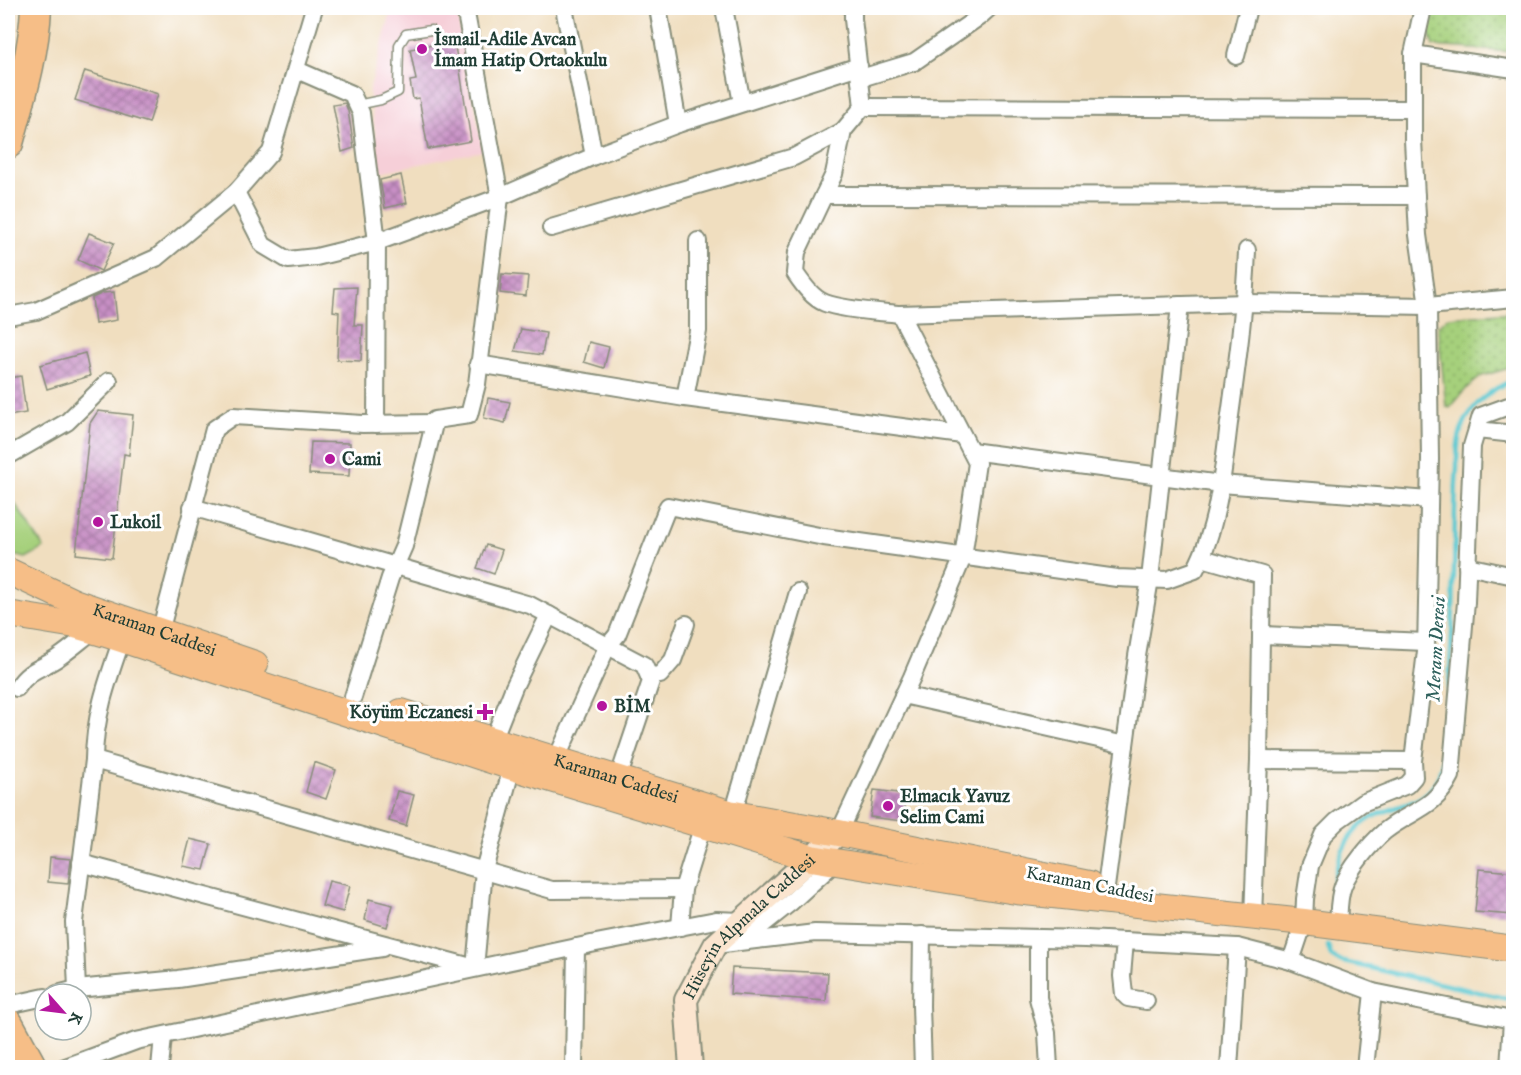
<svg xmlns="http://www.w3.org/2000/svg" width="1521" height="1075" viewBox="0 0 1521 1075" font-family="'IM FELL English',serif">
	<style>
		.built { fill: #f6cfd8 }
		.grass { fill: #a6d07c; stroke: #628658; stroke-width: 1.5 }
		.park { fill: url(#park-dots); stroke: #628658; stroke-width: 1.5 }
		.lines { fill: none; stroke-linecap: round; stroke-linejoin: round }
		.stream { stroke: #5cc9d2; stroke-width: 4.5 }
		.building { fill: url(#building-cross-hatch) }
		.lane-casing { stroke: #888e7a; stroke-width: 11 }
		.street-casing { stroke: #888e7a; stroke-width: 20 }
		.secondary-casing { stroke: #888e7a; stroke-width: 26 }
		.primary-casing { stroke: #888e7a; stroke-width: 28 }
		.highway-casing { stroke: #888e7a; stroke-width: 33 }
		.lane { stroke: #fff; stroke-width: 8 }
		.street { stroke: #fff; stroke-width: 16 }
		.secondary { stroke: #fbe5cf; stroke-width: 22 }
		.primary { stroke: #f6be87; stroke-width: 26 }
		.highway { stroke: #f6be87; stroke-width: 30 }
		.poi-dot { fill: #b5179e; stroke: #fff; stroke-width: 2 }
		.labels { text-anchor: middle; stroke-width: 6; stroke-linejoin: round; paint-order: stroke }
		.poi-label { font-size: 18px; font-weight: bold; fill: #1f3d34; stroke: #fff; text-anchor: start }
		.street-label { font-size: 18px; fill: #1f3d34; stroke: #fff }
		.water-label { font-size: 20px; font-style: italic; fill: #2e605c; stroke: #fff }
	</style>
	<defs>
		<pattern id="park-dots" width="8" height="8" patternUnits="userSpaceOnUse" patternTransform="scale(1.5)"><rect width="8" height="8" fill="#a6d07c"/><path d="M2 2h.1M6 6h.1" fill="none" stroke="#87aa66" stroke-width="1.8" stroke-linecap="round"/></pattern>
		<pattern id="building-cross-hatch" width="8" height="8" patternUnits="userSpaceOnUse" patternTransform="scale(1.5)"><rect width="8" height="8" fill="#c88fc5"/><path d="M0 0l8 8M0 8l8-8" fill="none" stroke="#a276a1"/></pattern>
	</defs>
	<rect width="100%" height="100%" fill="#fff"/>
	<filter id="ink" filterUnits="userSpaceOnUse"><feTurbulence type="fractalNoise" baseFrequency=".0167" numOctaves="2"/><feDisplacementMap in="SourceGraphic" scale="12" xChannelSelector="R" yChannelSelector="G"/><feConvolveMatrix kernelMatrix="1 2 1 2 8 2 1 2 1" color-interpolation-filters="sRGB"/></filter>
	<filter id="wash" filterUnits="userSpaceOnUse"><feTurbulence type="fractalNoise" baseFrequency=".008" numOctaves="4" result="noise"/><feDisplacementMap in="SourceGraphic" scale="24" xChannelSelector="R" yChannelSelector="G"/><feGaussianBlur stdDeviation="1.35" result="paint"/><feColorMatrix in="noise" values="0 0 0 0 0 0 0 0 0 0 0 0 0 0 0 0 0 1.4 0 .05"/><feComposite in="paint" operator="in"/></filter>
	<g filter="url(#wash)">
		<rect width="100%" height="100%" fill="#f0debf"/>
		<polygon class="built" points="392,8 456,8 483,151 381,172 369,91"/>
		<polygon class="grass" points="8,493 44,548 26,558 8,554"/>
		<g class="park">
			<polygon points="1434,8 1513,8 1513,52 1433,46 1429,33"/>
			<polygon points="1513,312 1513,367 1482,376 1467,388 1450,408 1446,407 1438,326 1448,317"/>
		</g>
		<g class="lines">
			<g class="stream">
				<path d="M1332,891C1336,869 1340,846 1357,829C1391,795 1439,818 1444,750C1449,691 1453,632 1454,573C1455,538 1454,503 1457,468C1457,455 1457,441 1462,428C1472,404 1490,389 1514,380"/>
				<polyline points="1328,946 1331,956 1339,961 1514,1000"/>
			</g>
		</g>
		<g id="blocks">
			<g class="building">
				<polygon points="454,41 457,58 458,58 471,141 428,149 419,98 413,99 410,81 416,80 410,49"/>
				<polygon points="85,71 158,94 149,123 75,100"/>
				<polygon points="345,103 348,111 354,148 342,152 333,105"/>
				<polygon points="401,175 407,203 385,208 380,180"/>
				<polygon points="89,233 114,243 101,271 78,260"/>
				<polygon points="502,274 528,276 526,296 500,293"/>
				<polygon points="357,287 354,325 363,325 361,361 337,360 339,312 333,311 335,288"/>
				<polygon points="114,292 117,320 95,324 92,298 103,293"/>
				<polygon points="521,329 546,333 542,355 515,351"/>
				<polygon points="589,342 609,347 604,368 584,362"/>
				<polygon points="85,353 90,376 47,389 40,365"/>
				<polygon points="21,376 26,413 8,416 8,378"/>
				<polygon points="488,398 510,402 505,423 484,418"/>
				<polygon points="98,411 133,415 129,455 124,454 112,558 76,554 90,423"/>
				<polygon points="311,442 350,443 349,476 309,474"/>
				<polygon points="486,545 502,550 494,574 477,568"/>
				<polygon points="314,762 336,770 326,799 306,792"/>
				<polygon points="874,790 906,794 902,821 870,817"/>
				<polygon points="397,791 414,795 406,826 389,821"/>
				<polygon points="190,839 211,844 204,870 183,866"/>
				<polygon points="50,857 71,859 68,884 48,882"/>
				<polygon points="1479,869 1514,872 1514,915 1475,912"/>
				<polygon points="329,881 350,886 343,912 322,906"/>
				<polygon points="369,899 393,905 387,927 365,920"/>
				<polygon points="732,968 828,973 826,1001 730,994"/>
			</g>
		</g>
	</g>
	<g filter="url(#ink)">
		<use href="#blocks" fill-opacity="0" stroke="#888e7a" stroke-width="1.5"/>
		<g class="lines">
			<defs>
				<polyline id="lane" points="357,105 381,100 398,92 399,45 406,34 431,30"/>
				<g id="street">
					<polyline points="564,8 594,156"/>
					<polyline points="658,8 678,124"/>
					<polyline points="724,8 742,103"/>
					<polyline points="1413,54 1514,69"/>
					<polyline points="1236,56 1248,8"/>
					<polyline points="297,70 352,94 361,113 377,242 376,424"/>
					<polyline points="861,78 914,62 979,17 989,8"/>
					<polyline points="863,107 1413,109"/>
					<polyline points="236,192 263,245 288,260 316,257 377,242 500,197 594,156 678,124 859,66"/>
					<polyline points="824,195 1416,196"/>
					<polyline points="551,228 794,157 843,131"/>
					<polyline points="900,314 1246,303 1428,306 1514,298"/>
					<polyline points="8,316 36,311 156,258 236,192 271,152 314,8"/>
					<polyline points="478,364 685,398 962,435"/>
					<polyline points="685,398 698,331 698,241"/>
					<polyline points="1477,430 1514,434"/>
					<polyline points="971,451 1221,484 1429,500"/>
					<polyline points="8,456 67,422 109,381"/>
					<polyline points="192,507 530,605 644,665 651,681 618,779"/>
					<polyline points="1202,558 1262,575 1259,760 1253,917"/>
					<polyline points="1467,566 1514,576"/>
					<polyline points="160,632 214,429 233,416 363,424 434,423"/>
					<polyline points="1261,635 1426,642"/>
					<polyline points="649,676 660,675 673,660 686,624"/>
					<path d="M17,688C30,668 42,669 59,657C71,649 82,639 94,630"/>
					<polyline points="903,695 1125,745"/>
					<polyline points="353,697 390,578 404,546 435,420 469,415 477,384 500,197 465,8"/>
					<polyline points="493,740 514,687 549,615"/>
					<path d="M94,760C94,717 108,679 122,639"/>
					<path d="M556,760L607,647L617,635L668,506L824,537L1117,578L1167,580L1195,570C1218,528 1223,471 1229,423C1237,365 1245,308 1247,250"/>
					<polyline points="1259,760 1413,761 1426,651 1430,459 1428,306 1418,235 1413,140 1413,54 1423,8"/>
					<polyline points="733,814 798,592"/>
					<path d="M839,833L912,677L963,557L977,463L900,314C880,312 843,310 825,303C812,298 802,283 795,273L797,252L834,174L843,131L863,107L853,19V8"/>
					<polyline points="81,863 475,968 484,870 512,767"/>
					<polyline points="1106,887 1137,656 1150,579 1180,305"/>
					<polyline points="680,927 683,889 703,825"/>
					<path d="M1338,927C1339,914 1338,898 1343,886C1349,869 1371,843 1385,831C1411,810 1434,810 1451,776L1466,602L1472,446L1481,416L1514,404"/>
					<polyline points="922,935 921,1006 923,1068"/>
					<polyline points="1038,938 1038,998 1047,1033 1049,1068"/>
					<polyline points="742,941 790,903 835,862"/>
					<polyline points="1125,941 1122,976 1124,994 1128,998 1146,1001"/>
					<polyline points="715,945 815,933 1086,939 1237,947 1291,961 1373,992 1512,1020 1509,1068"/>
					<polyline points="1291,961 1304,922 1305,899 1310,866 1323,835 1337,821 1362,803 1407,785 1414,777 1413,761"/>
					<polyline points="77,989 74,922 94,760 552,890 683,889"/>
					<polyline points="57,994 77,989 178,979 382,948"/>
					<polyline points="8,1005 45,997"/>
					<polyline points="63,1068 136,1041 591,944 716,920 741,921"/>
					<polyline points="160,1068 163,1036"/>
					<polyline points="574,1068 576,947"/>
					<polyline points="1229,1068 1237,947"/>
					<polyline points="1365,1068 1373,992"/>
				</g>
				<g id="secondary">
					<path id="s1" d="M691,1068L686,1000L715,945L839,833"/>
				</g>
				<g id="primary">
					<path id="s2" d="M8,571L74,602L255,664"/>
					<polyline points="8,614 75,625 106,634 512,767 811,858 1016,891 1304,922 1514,949"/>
					<path id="s3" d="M401,712L729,813L839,833L1089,884"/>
				</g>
				<g id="highway">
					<path d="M8,143C20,99 34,54 36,8"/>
					<polyline points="8,1024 32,1068"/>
				</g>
			</defs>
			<use href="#lane" class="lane-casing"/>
			<use href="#street" class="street-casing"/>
			<use href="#secondary" class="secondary-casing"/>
			<use href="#primary" class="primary-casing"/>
			<use href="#highway" class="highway-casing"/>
			<use href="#lane" class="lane"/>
			<use href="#street" class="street"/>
			<use href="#secondary" class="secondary"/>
			<use href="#primary" class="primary"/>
			<use href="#highway" class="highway"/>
		</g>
	</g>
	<g class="poi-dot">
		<circle cx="422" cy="49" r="6"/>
		<circle cx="330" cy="459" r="6"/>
		<circle cx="98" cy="522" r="6"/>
		<circle cx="602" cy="706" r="6"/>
		<path d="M482 703h6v6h6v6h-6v6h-6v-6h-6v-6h6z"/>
		<circle cx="888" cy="806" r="6"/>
	</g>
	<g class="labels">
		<g class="poi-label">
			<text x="434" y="45">İsmail-Adile Avcan<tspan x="434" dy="21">İmam Hatip Ortaokulu</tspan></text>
			<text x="342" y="465">Cami</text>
			<text x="110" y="528">Lukoil</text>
			<text x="614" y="712">BİM</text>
			<text x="473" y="718" text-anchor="end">Köyüm Eczanesi</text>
			<text x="900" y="802">Elmacık Yavuz<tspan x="900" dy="21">Selim Cami</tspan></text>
		</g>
		<g class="street-label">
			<text dy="6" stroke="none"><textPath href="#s2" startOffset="158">Karaman Caddesi</textPath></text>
			<text dy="6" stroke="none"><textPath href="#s3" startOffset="225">Karaman Caddesi</textPath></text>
			<text transform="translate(1090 884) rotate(11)" y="6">Karaman Caddesi</text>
			<text dy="6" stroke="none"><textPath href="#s1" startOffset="166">Hüseyin Alpmala Caddesi</textPath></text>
		</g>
		<g class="water-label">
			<text transform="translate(1435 649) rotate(-87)" y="7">Meram Deresi</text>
		</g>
	</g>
	<rect width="1521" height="1075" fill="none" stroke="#fff" stroke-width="30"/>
	<g transform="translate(63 1012) rotate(118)"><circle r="28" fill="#ffffff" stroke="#a5b1ae" stroke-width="1.5"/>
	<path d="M0-4.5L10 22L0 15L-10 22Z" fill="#b5179e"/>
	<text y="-9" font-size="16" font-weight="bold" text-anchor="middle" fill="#1f3d34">K</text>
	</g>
</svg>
